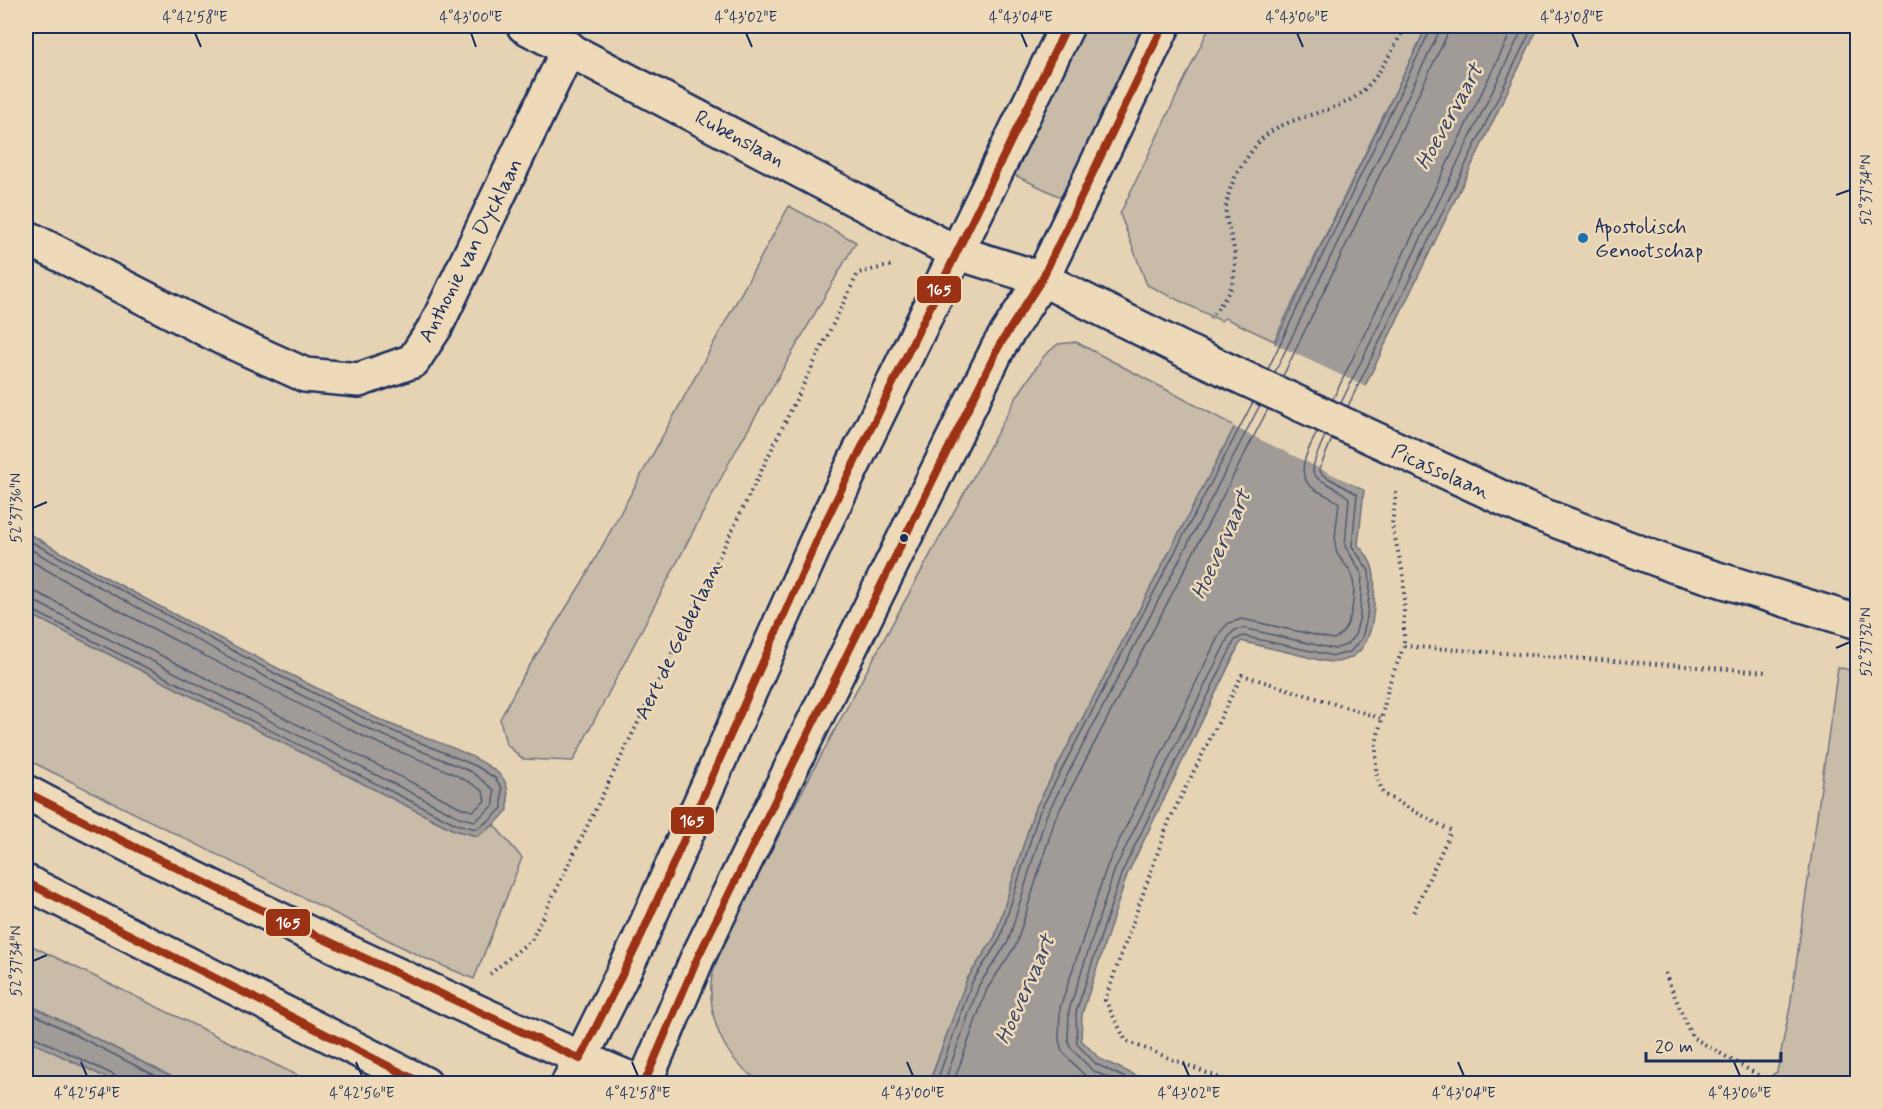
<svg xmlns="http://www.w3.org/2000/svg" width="1883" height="1109" viewBox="0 0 1883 1109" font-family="Mynerve,sans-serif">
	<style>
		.green { fill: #c8bba8; stroke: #727583; stroke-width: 1.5 }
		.water { fill: #a09b96; stroke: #6b7080; stroke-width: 1.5 }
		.pier { fill: #e6d3b4 }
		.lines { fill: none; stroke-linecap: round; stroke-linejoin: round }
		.shore { stroke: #505a74; stroke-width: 1.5 }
		.street-casing { stroke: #1b2f5e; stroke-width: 38 }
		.secondary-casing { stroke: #1b2f5e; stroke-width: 38 }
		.highway-casing { stroke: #1b2f5e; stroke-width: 38 }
		.path { stroke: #1b2f5e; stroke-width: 4; stroke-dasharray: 1.5 4.5; stroke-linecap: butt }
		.street { stroke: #eedab8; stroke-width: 33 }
		.secondary { stroke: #eedab8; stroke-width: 33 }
		.highway { stroke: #eedab8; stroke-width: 33 }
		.bus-1-casing { stroke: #eedab8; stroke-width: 12 }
		.bus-1 { stroke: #9b3214; stroke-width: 8 }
		.ticks { fill: none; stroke: #1b2f5e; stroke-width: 2 }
		.poi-dot { fill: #1f6fb2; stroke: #eedab8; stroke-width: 2 }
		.bus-dot { fill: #1b2f5e; stroke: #eedab8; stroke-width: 2 }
		.labels { text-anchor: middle; stroke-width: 5; stroke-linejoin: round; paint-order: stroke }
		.street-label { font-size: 21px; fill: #1b2f5e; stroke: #eedab8 }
		.poi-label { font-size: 21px; fill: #1b2f5e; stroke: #eedab8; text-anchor: start }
		.water-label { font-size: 22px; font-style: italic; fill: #364569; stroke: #eedab8 }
		.line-badge { stroke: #eedab8; stroke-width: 2 }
		.badge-label { font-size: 16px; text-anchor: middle; font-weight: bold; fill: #fff }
		.neatline { fill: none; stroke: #1b2f5e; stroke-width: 2 }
		.ticks-label { font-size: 15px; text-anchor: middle; fill: #1b2f5e }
	</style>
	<rect width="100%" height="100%" fill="#e6d3b4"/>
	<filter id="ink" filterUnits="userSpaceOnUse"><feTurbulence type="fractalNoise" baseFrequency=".0167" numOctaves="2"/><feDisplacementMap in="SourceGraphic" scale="12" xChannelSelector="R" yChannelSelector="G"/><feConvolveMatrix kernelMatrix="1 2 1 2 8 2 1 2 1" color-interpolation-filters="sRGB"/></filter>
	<g filter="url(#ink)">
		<g class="green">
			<polygon points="1083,26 1153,26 1067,200 1010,173"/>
			<polygon points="1210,26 1427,26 1274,341 1225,318 1221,321 1147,285 1120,214"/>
			<polygon points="789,206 856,242 730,461 573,761 523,759 506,744 500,719 520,681 583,581"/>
			<path d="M1076,342L1235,426L1034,811L995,937L967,979L929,1083L767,1084C728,1067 709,1025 711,984C712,957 752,888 766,861C845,705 933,552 1016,398L1044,356L1058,344Z"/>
			<polygon points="26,612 454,830 477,836 494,825 522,858 474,979 422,957 26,759"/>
			<polygon points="1838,667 1857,672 1857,1074 1842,1083 1760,1083 1777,1072 1790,1007"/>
			<polygon points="26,943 313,1083 185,1083 172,1077 26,1003"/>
			<polygon points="26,1038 28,1040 117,1083 26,1083"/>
		</g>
		<g class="water">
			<path d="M1427,26H1539L1325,469L1364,490L1358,545C1377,564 1375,579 1374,604C1373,629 1366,660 1335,662C1325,663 1310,657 1299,655C1280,650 1260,646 1241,641L1127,875L1082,1014L1081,1040L1100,1059L1152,1083L929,1084L967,979L995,937L1034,811L1235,426Z"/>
			<path d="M26,532C139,598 257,658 374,717C412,736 465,746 498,773C510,783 508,795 508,810L494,825L477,836L454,830L26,612Z"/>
			<polygon points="26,1003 172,1077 185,1083 117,1083 28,1040 26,1038"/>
		</g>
		<polygon class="pier" points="1271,342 1366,387 1329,468 1365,487 1367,491 1232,426"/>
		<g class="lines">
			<g class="shore">
				<polyline points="1268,369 1432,26"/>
				<polyline points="1275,372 1438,34 1439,26"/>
				<polyline points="1283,376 1446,37 1448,26"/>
				<polyline points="1333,399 1514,26"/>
				<polyline points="1341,403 1524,26"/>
				<polyline points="1348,406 1533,26"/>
				<polyline points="26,539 278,675 376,724 476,766 495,778 502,788 502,808 490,820 476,829 456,824 26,607"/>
				<polyline points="26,547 275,682 373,731 472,772 494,790 494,805 475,821 459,817 34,601 26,599"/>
				<path d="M26,558C134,621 247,678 359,734C400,755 446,765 483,791L485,801L473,811L462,808L38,593L26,590"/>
				<polyline points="26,1010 172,1084"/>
				<polyline points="26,1033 114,1075 118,1084"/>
				<polyline points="936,1084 972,982 1000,939 1039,813 1253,402"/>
				<polyline points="944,1084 979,985 1008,942 1046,816 1260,405"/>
				<polyline points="953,1084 987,989 1016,945 1055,819 1268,409"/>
				<path d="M1099,1084L1084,1075L1062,1051L1059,1040L1060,1008L1107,866L1221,631L1229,623L1242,619L1333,639C1352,635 1358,588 1351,573C1348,564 1338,560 1336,550C1333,536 1338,518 1339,503C1332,497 1322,494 1314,489C1292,474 1309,449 1317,432"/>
				<path d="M1120,1084L1092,1070L1071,1048L1068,1040L1069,1010L1115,869L1229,636L1235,630L1243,628L1334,649L1346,645L1355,635L1360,616L1362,574L1345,546L1349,498C1315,470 1301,488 1325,436"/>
				<polyline points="1138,1084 1096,1064 1077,1044 1076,1012 1122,872 1235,640 1243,636 1334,656 1350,652 1362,638 1367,617 1370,584 1369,571 1352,546 1357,494 1323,475 1319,470 1332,439"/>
			</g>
			<defs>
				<g id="street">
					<polyline points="524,26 955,252"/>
					<polyline points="26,237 223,338 305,375 359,380 413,361 436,326 569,48"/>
				</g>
				<g id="secondary">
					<polyline points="955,252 1042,279 1190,353 1526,509 1675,566 1858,622"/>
					<polyline points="568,1084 638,943 822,529 1067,26"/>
					<polyline points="644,1084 697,959 999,346 1042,279 1163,26"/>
				</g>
				<g id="highway">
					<path d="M26,792C146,856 269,915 393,973C476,1011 558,1050 643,1084"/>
					<polyline points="26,882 425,1084"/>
				</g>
			</defs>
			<use href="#street" class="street-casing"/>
			<use href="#secondary" class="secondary-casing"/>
			<use href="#highway" class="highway-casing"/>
			<g class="path">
				<path d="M1210,319C1217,308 1231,293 1233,280C1238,255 1233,244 1227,222C1221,194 1241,164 1258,143C1279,117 1324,116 1352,99C1378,83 1391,51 1406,26"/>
				<polyline points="1396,492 1392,525 1404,578 1404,646 1389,684 1376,744 1376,773 1383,794 1451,831 1413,913"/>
				<polyline points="1404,646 1769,672"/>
				<polyline points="1665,973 1692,1037 1758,1075 1755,1084"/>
				<polyline points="490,974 532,939 858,273 893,265"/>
				<polyline points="1235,1084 1126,1041 1105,1000 1169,821 1242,675 1380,718"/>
			</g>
			<use href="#street" class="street"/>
			<use href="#secondary" class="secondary"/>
			<use href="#highway" class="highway"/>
			<defs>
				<g id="bus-1">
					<polyline points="26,792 232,896 580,1059 638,943 822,529 1067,26"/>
					<polyline points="26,882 424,1084"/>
					<polyline points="644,1084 697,959 999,346 1042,279 1163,26"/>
				</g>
			</defs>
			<use href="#bus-1" class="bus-1-casing"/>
			<use href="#bus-1" class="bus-1"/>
		</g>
	</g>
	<path class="ticks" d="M195,33L201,47M471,33L476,47M746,33L752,47M1021,33L1027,47M1297,33L1303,47M1572,33L1578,47M1836,195L1850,190M33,508L47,502M1836,648L1850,642M33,961L47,955M81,1062L87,1076M356,1062L362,1076M632,1062L638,1076M907,1062L913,1076M1183,1062L1189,1076M1458,1062L1464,1076M1734,1062L1740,1076"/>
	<circle class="poi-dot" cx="1583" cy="238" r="6"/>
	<circle class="bus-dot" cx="904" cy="538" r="5"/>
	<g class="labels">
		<g class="street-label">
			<text transform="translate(740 138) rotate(28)" y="7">Rubenslaan</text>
			<text transform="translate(470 250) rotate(-63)" y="7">Anthonie van Dycklaan</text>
			<text transform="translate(1441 471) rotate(24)" y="7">Picassolaan</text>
			<text transform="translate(678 640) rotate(-64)" y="7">Aert de Gelderlaan</text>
		</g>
		<g class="poi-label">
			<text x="1595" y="233">Apostolisch<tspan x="1595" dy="24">Genootschap</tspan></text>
		</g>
		<g class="water-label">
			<text transform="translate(1448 116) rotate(-61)" y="8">Hoevervaart</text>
			<text transform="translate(1220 544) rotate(-66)" y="8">Hoevervaart</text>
			<text transform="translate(1024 989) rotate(-66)" y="8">Hoevervaart</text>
		</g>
	</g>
	<g class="line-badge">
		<rect x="916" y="275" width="46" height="29" rx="6" fill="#9b3214"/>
		<rect x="670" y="806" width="45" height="29" rx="6" fill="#9b3214"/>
		<rect x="265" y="908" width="46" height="29" rx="6" fill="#9b3214"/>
	</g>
	<g class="badge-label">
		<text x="939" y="295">165</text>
		<text x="692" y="826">165</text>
		<text x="288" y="928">165</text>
	</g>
	<rect width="1883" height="1109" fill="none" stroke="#eedab8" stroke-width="66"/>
	<path d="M1646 1052v9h135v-9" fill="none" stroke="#1b2f5e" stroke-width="3"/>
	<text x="1655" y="1052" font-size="18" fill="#1b2f5e" stroke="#eedab8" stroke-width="4.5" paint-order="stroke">20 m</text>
	<rect x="33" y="33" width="1817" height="1043" class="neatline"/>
	<g class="ticks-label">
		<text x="195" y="22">4°42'58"E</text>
		<text x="471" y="22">4°43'00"E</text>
		<text x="746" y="22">4°43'02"E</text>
		<text x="1021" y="22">4°43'04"E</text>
		<text x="1297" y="22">4°43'06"E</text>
		<text x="1572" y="22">4°43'08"E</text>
		<text transform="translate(1866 190) rotate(-90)" y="5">52°37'34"N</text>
		<text transform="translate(16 508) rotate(-90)" y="5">52°37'36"N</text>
		<text transform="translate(1866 642) rotate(-90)" y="5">52°37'32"N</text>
		<text transform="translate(16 961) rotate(-90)" y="5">52°37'34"N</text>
		<text x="87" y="1098">4°42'54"E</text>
		<text x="362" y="1098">4°42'56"E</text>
		<text x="638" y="1098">4°42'58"E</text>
		<text x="913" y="1098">4°43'00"E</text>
		<text x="1189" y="1098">4°43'02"E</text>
		<text x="1464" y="1098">4°43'04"E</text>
		<text x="1740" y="1098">4°43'06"E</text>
	</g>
</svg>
